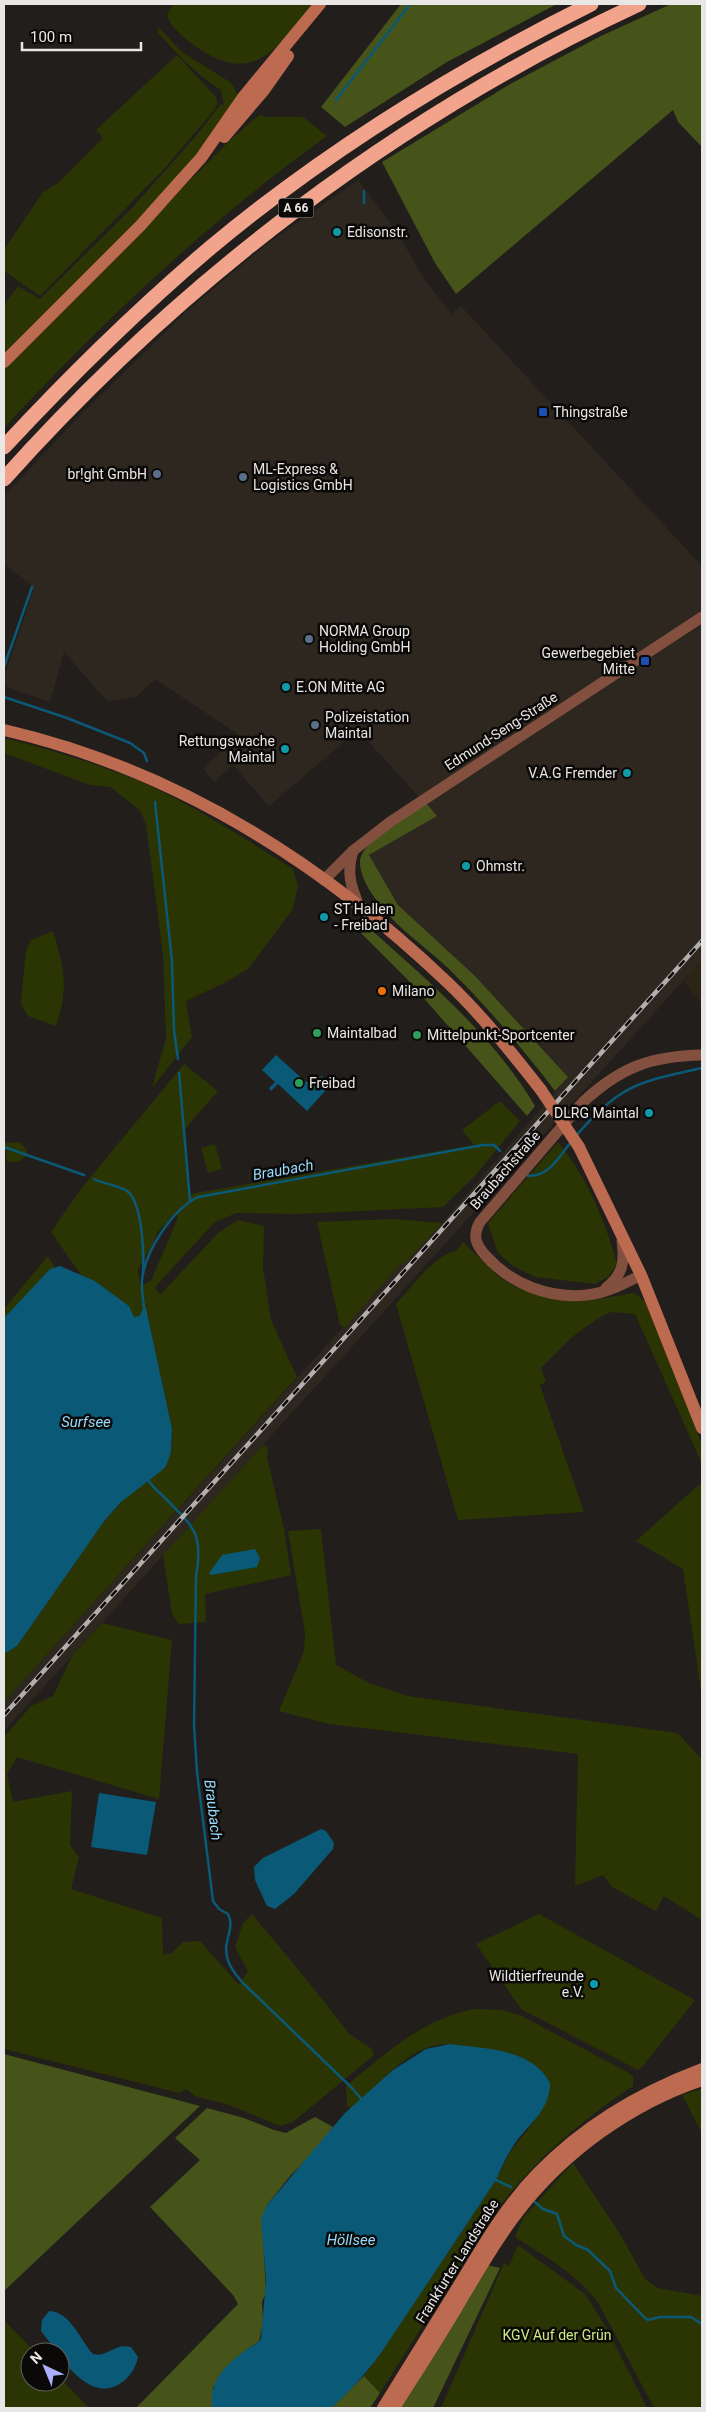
<svg xmlns="http://www.w3.org/2000/svg" width="706" height="2412" viewBox="0 0 706 2412" font-family="Roboto,sans-serif">
	<style>
		.commercial { fill: #2c2515 }
		.built { fill: #2e2720 }
		.green { fill: #2b3503; fill-rule: evenodd }
		.forest { fill: #465419 }
		.water { fill: #0a5977 }
		.lines { fill: none; stroke-linecap: round; stroke-linejoin: round }
		.stream { stroke: #0a5977; stroke-width: 2.5 }
		.tertiary { stroke: #83503f; stroke-width: 11 }
		.secondary { stroke: #bc6a50; stroke-width: 12 }
		.motorway { stroke: #f1a38b; stroke-width: 15 }
		.rail-casing { stroke: #b2afad; stroke-width: 4.5 }
		.rail { stroke: #0a0908; stroke-width: 2.5; stroke-dasharray: 8; stroke-linecap: butt }
		.secondary-bridge { stroke: #bc6a50; stroke-width: 12 }
		.culture-dot { fill: #0f9aa8; stroke: #0a0908; stroke-width: 2 }
		.transit-dot { fill: #1a4fb4; stroke: #0a0908; stroke-width: 2 }
		.service-dot { fill: #5c6f8a; stroke: #0a0908; stroke-width: 2 }
		.food-dot { fill: #e8710a; stroke: #0a0908; stroke-width: 2 }
		.leisure-dot { fill: #2e9e5b; stroke: #0a0908; stroke-width: 2 }
		.labels { text-anchor: middle; stroke-width: 5; stroke-linejoin: round; paint-order: stroke }
		.shield { fill: #0a0908; stroke: #a6a4a3; stroke-width: 1 }
		.shield-label { font-size: 12px; font-weight: bold; fill: #e9e7e5 }
		.poi-label { font-size: 14px; fill: #e9e7e5; stroke: #0a0908; text-anchor: start }
		.street-label { font-size: 14px; fill: #e9e7e5; stroke: #0a0908 }
		.park-label { font-size: 14px; fill: #cdea81; stroke: #0a0908 }
		.water-label { font-size: 15px; font-style: italic; fill: #96d8f9; stroke: #0a0908 }
	</style>
	<rect width="100%" height="100%" fill="#211e1c"/>
	<polygon class="commercial" points="702,960 702,1004 683,981"/>
	<polygon class="built" points="358,180 400,237 424,279 452,314 461,306 702,566 702,960 4,1731 4,1702 402,1262 403,1264 442,1223 568,1077 475,976 398,905 369,855 436,816 358,730 269,806 233,765 214,782 203,769 239,735 155,679 136,697 107,701 64,652 50,702 4,686 4,678 33,591 33,587 4,563 4,496 83,412 187,311 263,247"/>
	<g class="green">
		<path d="M173,4H312C280,44 257,86 201,50C189,42 171,29 167,15Z"/>
		<path d="M158,27L182,52L230,82L235,89L236,93L240,96L202,149L157,201L4,355V305L18,286L40,299L131,209L195,137L221,104L224,106L221,90C197,76 177,53 158,33Z"/>
		<polygon points="177,55 215,96 218,103 214,110 164,169 40,296 4,271 4,250 43,192 58,183 103,138 96,130"/>
		<path d="M262,114L264,117H303L327,136C209,221 103,321 4,428V368L225,145L254,119Z"/>
		<path d="M4,738C48,749 92,762 134,779C190,802 241,837 293,869L298,886L293,909L248,969L224,983L186,1001L192,1037L152,1088L166,1038L163,955L146,824L140,810L110,787L90,785L4,753Z"/>
		<path d="M53,931C64,967 69,989 56,1026L28,1016L21,1004L22,990L26,951L31,940Z"/>
		<path d="M184,1064L218,1091L185,1129L190,1194L474,1145L462,1130L500,1101L520,1121L475,1176L443,1207L297,1214L236,1213L214,1223L155,1287L160,1295L219,1232L238,1220L264,1226L263,1267L271,1320L297,1377L4,1702V1654L17,1646L105,1520C114,1510 123,1500 133,1492C158,1473 175,1464 172,1429L146,1308L142,1310L140,1316L134,1317L129,1306L95,1281L81,1275L51,1232L80,1190ZM178,1210L177,1220L151,1281L140,1286L138,1269L152,1246L157,1233Z"/>
		<polygon points="20,1142 27,1150 25,1157 18,1162 8,1162 6,1158 7,1151 4,1150 4,1143"/>
		<path d="M558,1142C588,1179 604,1218 617,1264L608,1277L595,1284L535,1277L513,1266L498,1253L488,1223Z"/>
		<polygon points="215,1144 222,1169 208,1173 201,1148"/>
		<polygon points="395,1219 442,1223 403,1265 402,1262 344,1328 340,1325 317,1222"/>
		<path d="M463,1242L498,1276L517,1288L551,1297L586,1301L634,1293L644,1300L678,1380L702,1445V1464L635,1314L611,1312L597,1319L572,1337L541,1368L546,1382L540,1385L584,1512L458,1520L396,1304C412,1287 434,1255 456,1251Z"/>
		<polygon points="48,1256 55,1268 50,1269 4,1318 4,1309"/>
		<polygon points="263,1445 268,1447 267,1457 284,1529 291,1575 205,1594 206,1622 179,1624 172,1614 163,1555"/>
		<polygon points="702,1482 702,1697 683,1569 636,1541"/>
		<polygon points="321,1529 336,1665 369,1683 408,1696 678,1733 702,1760 702,1920 664,1896 656,1911 612,1887 603,1875 575,1886 578,1754 329,1724 279,1711 304,1651 305,1633 288,1531"/>
		<path d="M102,1623L172,1640L159,1799L17,1757L7,1774L13,1802L72,1791L70,1845L79,1857L71,1889L162,1918L163,1955L172,1953L183,1942L200,1941L239,1985L248,1971L235,1947L243,1923L252,1914C284,1952 316,1990 347,2031C355,2041 371,2043 374,2055L293,2122L280,2126L229,2105L195,2096L186,2089L179,2093L4,2049V1737L31,1706L53,1696L72,1656Z"/>
		<polygon points="539,1914 695,2000 643,2066 638,2070 521,2009 476,1944"/>
		<path d="M473,2009L503,2010L522,2016L629,2073L633,2077V2086C577,2123 529,2165 490,2219L380,2393L364,2376L496,2180L510,2152L533,2123L547,2078C534,2060 512,2052 490,2050C476,2049 451,2043 437,2045C402,2052 378,2087 352,2109L347,2106L346,2086C387,2052 420,2021 473,2009Z"/>
		<polygon points="702,2089 702,2133 682,2095"/>
		<path d="M573,2163L620,2234L645,2279L658,2288L702,2296V2408H654L599,2304C577,2274 546,2257 515,2237L523,2218Z"/>
		<polygon points="518,2245 585,2294 607,2329 647,2408 441,2408 504,2263 509,2266"/>
		<polygon points="4,2320 35,2352 30,2352 30,2382 60,2382 60,2378 89,2408 4,2408"/>
	</g>
	<g class="forest">
		<polygon points="401,4 557,4 447,62 345,127 321,107"/>
		<polygon points="671,4 702,4 702,147 678,122 673,110 456,294 435,263 382,162 512,83 601,36"/>
		<path d="M426,803L437,816L369,855L398,905L475,976L568,1077L555,1091C522,1048 487,1006 448,968C428,949 404,933 386,912C375,899 360,880 360,862C360,842 410,814 426,803Z"/>
		<path d="M367,926C427,980 494,1036 535,1106L527,1116L407,979L361,933Z"/>
		<polygon points="4,2054 200,2106 4,2291"/>
		<polygon points="207,2108 244,2118 274,2130 286,2133 315,2117 333,2127 319,2147 290,2176 267,2205 263,2237 266,2292 262,2302 263,2323 259,2341 248,2349 213,2387 212,2408 136,2408 238,2304 233,2295 150,2207 200,2160 175,2138"/>
		<polygon points="487,2265 500,2268 433,2408 399,2408"/>
		<polygon points="364,2376 380,2393 370,2408 331,2408"/>
	</g>
	<g class="water">
		<polygon points="276,1055 306,1082 322,1076 327,1089 307,1111 278,1084 271,1091 269,1088 275,1082 262,1070"/>
		<polygon points="60,1266 95,1281 129,1306 134,1317 140,1316 142,1310 146,1308 172,1429 171,1452 166,1466 161,1471 121,1502 105,1520 17,1646 4,1654 4,1318 50,1269"/>
		<polygon points="255,1549 260,1558 257,1567 211,1575 209,1573 222,1555"/>
		<polygon points="99,1793 156,1802 147,1855 91,1847"/>
		<polygon points="321,1829 326,1831 334,1843 333,1849 294,1894 275,1909 267,1906 255,1880 254,1867 263,1858"/>
		<path d="M450,2044C485,2049 532,2048 550,2083C550,2108 533,2121 518,2139C509,2151 502,2166 496,2180L381,2353C366,2373 350,2392 331,2408H212C209,2381 225,2365 246,2350C252,2346 258,2344 261,2338L266,2280L261,2219L267,2205L345,2113L393,2070L426,2049Z"/>
		<path d="M49,2311C71,2312 80,2340 93,2354C108,2358 113,2343 131,2347L138,2357C136,2367 132,2373 125,2380C99,2402 77,2377 60,2358V2352H54L51,2344L41,2331L42,2320Z"/>
	</g>
	<g class="lines">
		<g class="stream">
			<polyline points="336,100 410,4"/>
			<polyline points="364,191 364,203"/>
			<polyline points="4,667 32,587"/>
			<polyline points="4,697 67,718 130,743 144,753 147,761"/>
			<polyline points="155,802 172,962 174,1030 178,1059"/>
			<polyline points="179,1073 190,1201"/>
			<path d="M576,1136C620,1084 639,1082 702,1068"/>
			<polyline points="4,1147 84,1175"/>
			<path d="M524,1175C547,1180 558,1158 571,1142"/>
			<path d="M94,1179C104,1184 117,1185 127,1191C143,1203 144,1255 143,1273"/>
			<path d="M144,1311C144,1301 141,1290 142,1280C145,1251 172,1210 198,1197L483,1145H494L500,1151"/>
			<path d="M148,1479C150,1485 158,1491 163,1496C192,1526 204,1531 196,1576L194,1725L197,1772L213,1901L219,1909L228,1914C233,1924 229,1932 227,1942C223,1959 233,1972 243,1983L352,2088L363,2101"/>
			<polyline points="494,2179 511,2187"/>
			<polyline points="535,2202 543,2209 557,2214 564,2236 576,2245 588,2250 610,2271 616,2288 645,2318 648,2320 660,2317 691,2317 702,2324"/>
		</g>
		<g class="tertiary">
			<path d="M353,851C346,873 351,887 360,908"/>
			<polyline points="324,880 354,850 390,822 702,617"/>
			<path d="M641,1275C624,1284 606,1293 587,1295C549,1299 511,1284 486,1256C476,1245 472,1236 480,1222L583,1102C621,1067 651,1056 702,1055"/>
			<path d="M606,1288C623,1275 625,1261 622,1241"/>
		</g>
		<g class="secondary">
			<polyline points="224,137 264,90 288,56"/>
			<polyline points="4,362 140,226 173,189 201,158 244,96 320,4"/>
			<path d="M4,730C173,769 321,862 446,981C481,1014 511,1052 541,1090"/>
			<polyline points="579,1147 641,1275 702,1428"/>
			<path d="M383,2408C409,2366 435,2324 461,2282C484,2244 506,2206 537,2174C582,2127 641,2092 702,2069"/>
			<path d="M394,2408C416,2373 439,2338 460,2302C478,2272 495,2241 517,2213C563,2153 630,2104 702,2080"/>
		</g>
		<g class="motorway">
			<path d="M4,447C69,377 137,310 210,248C326,151 456,71 591,4"/>
			<path d="M4,479C182,280 396,117 639,4"/>
		</g>
		<defs>
			<polyline id="rail" points="4,1715 702,941"/>
		</defs>
		<use href="#rail" class="rail-casing"/>
		<use href="#rail" class="rail"/>
		<polyline class="secondary-bridge" points="541,1090 579,1147"/>
	</g>
	<g class="culture-dot">
		<circle cx="337" cy="232" r="5"/>
		<circle cx="286" cy="687" r="5"/>
		<circle cx="285" cy="749" r="5"/>
		<circle cx="627" cy="773" r="5"/>
		<circle cx="466" cy="866" r="5"/>
		<circle cx="324" cy="917" r="5"/>
		<circle cx="649" cy="1113" r="5"/>
		<circle cx="594" cy="1984" r="5"/>
	</g>
	<g class="transit-dot">
		<rect x="538" y="407" width="10" height="10" rx="2.5"/>
		<rect x="640" y="656" width="10" height="10" rx="2.5"/>
	</g>
	<g class="service-dot">
		<circle cx="157" cy="474" r="5"/>
		<circle cx="243" cy="477" r="5"/>
		<circle cx="309" cy="639" r="5"/>
		<circle cx="315" cy="725" r="5"/>
	</g>
	<circle class="food-dot" cx="382" cy="991" r="5"/>
	<g class="leisure-dot">
		<circle cx="317" cy="1033" r="5"/>
		<circle cx="417" cy="1035" r="5"/>
		<circle cx="299" cy="1083" r="5"/>
	</g>
	<g class="labels">
		<rect class="shield" x="278.5" y="198.5" width="35" height="19" rx="4"/>
		<g class="shield-label">
			<text x="296" y="212">A 66</text>
		</g>
		<g class="poi-label">
			<text x="347" y="237">Edisonstr.</text>
			<text x="553" y="417">Thingstraße</text>
			<text x="253" y="474">ML-Express &amp;<tspan x="253" dy="16">Logistics GmbH</tspan></text>
			<text x="147" y="479" text-anchor="end">br!ght GmbH</text>
			<text x="319" y="636">NORMA Group<tspan x="319" dy="16">Holding GmbH</tspan></text>
			<text x="635" y="658" text-anchor="end">Gewerbegebiet<tspan x="635" dy="16">Mitte</tspan></text>
			<text x="296" y="692">E.ON Mitte AG</text>
			<text x="325" y="722">Polizeistation<tspan x="325" dy="16">Maintal</tspan></text>
			<text x="275" y="746" text-anchor="end">Rettungswache<tspan x="275" dy="16">Maintal</tspan></text>
			<text x="617" y="778" text-anchor="end">V.A.G Fremder</text>
			<text x="476" y="871">Ohmstr.</text>
			<text x="334" y="914">ST Hallen<tspan x="334" dy="16">- Freibad</tspan></text>
			<text x="392" y="996">Milano</text>
			<text x="327" y="1038">Maintalbad</text>
			<text x="427" y="1040">Mittelpunkt-Sportcenter</text>
			<text x="309" y="1088">Freibad</text>
			<text x="639" y="1118" text-anchor="end">DLRG Maintal</text>
			<text x="584" y="1981" text-anchor="end">Wildtierfreunde<tspan x="584" dy="16">e.V.</tspan></text>
		</g>
		<g class="street-label">
			<text transform="translate(501 731) rotate(-33)" y="5">Edmund-Seng-Straße</text>
			<text transform="translate(505 1170) rotate(-49)" y="5">Braubachstraße</text>
			<text transform="translate(457 2261) rotate(-58)" y="5">Frankfurter Landstraße</text>
		</g>
		<g class="park-label">
			<text x="557" y="2340">KGV Auf der Grün</text>
		</g>
		<g class="water-label">
			<text transform="translate(283 1170) rotate(-10)" y="5">Braubach</text>
			<text x="86" y="1427">Surfsee</text>
			<text transform="translate(213 1810) rotate(83)" y="5">Braubach</text>
			<text x="351" y="2245">Höllsee</text>
		</g>
	</g>
	<rect width="706" height="2412" fill="none" stroke="#e9e7e5" stroke-width="10"/>
	<g transform="translate(45 2367) rotate(316)"><circle r="24" fill="#0a0908" stroke="#636260"/>
	<path d="M0-4L9 19L0 12L-9 19Z" fill="#acaffb"/>
	<text y="-8" font-size="14" font-weight="bold" text-anchor="middle" fill="#e9e7e5">N</text>
	</g>
	<path d="M22 42v8h119v-8" fill="none" stroke="#e9e7e5" stroke-width="2.5"/>
	<text x="30" y="42" font-size="15" fill="#e9e7e5" stroke="#0a0908" stroke-width="4" paint-order="stroke">100 m</text>
</svg>
